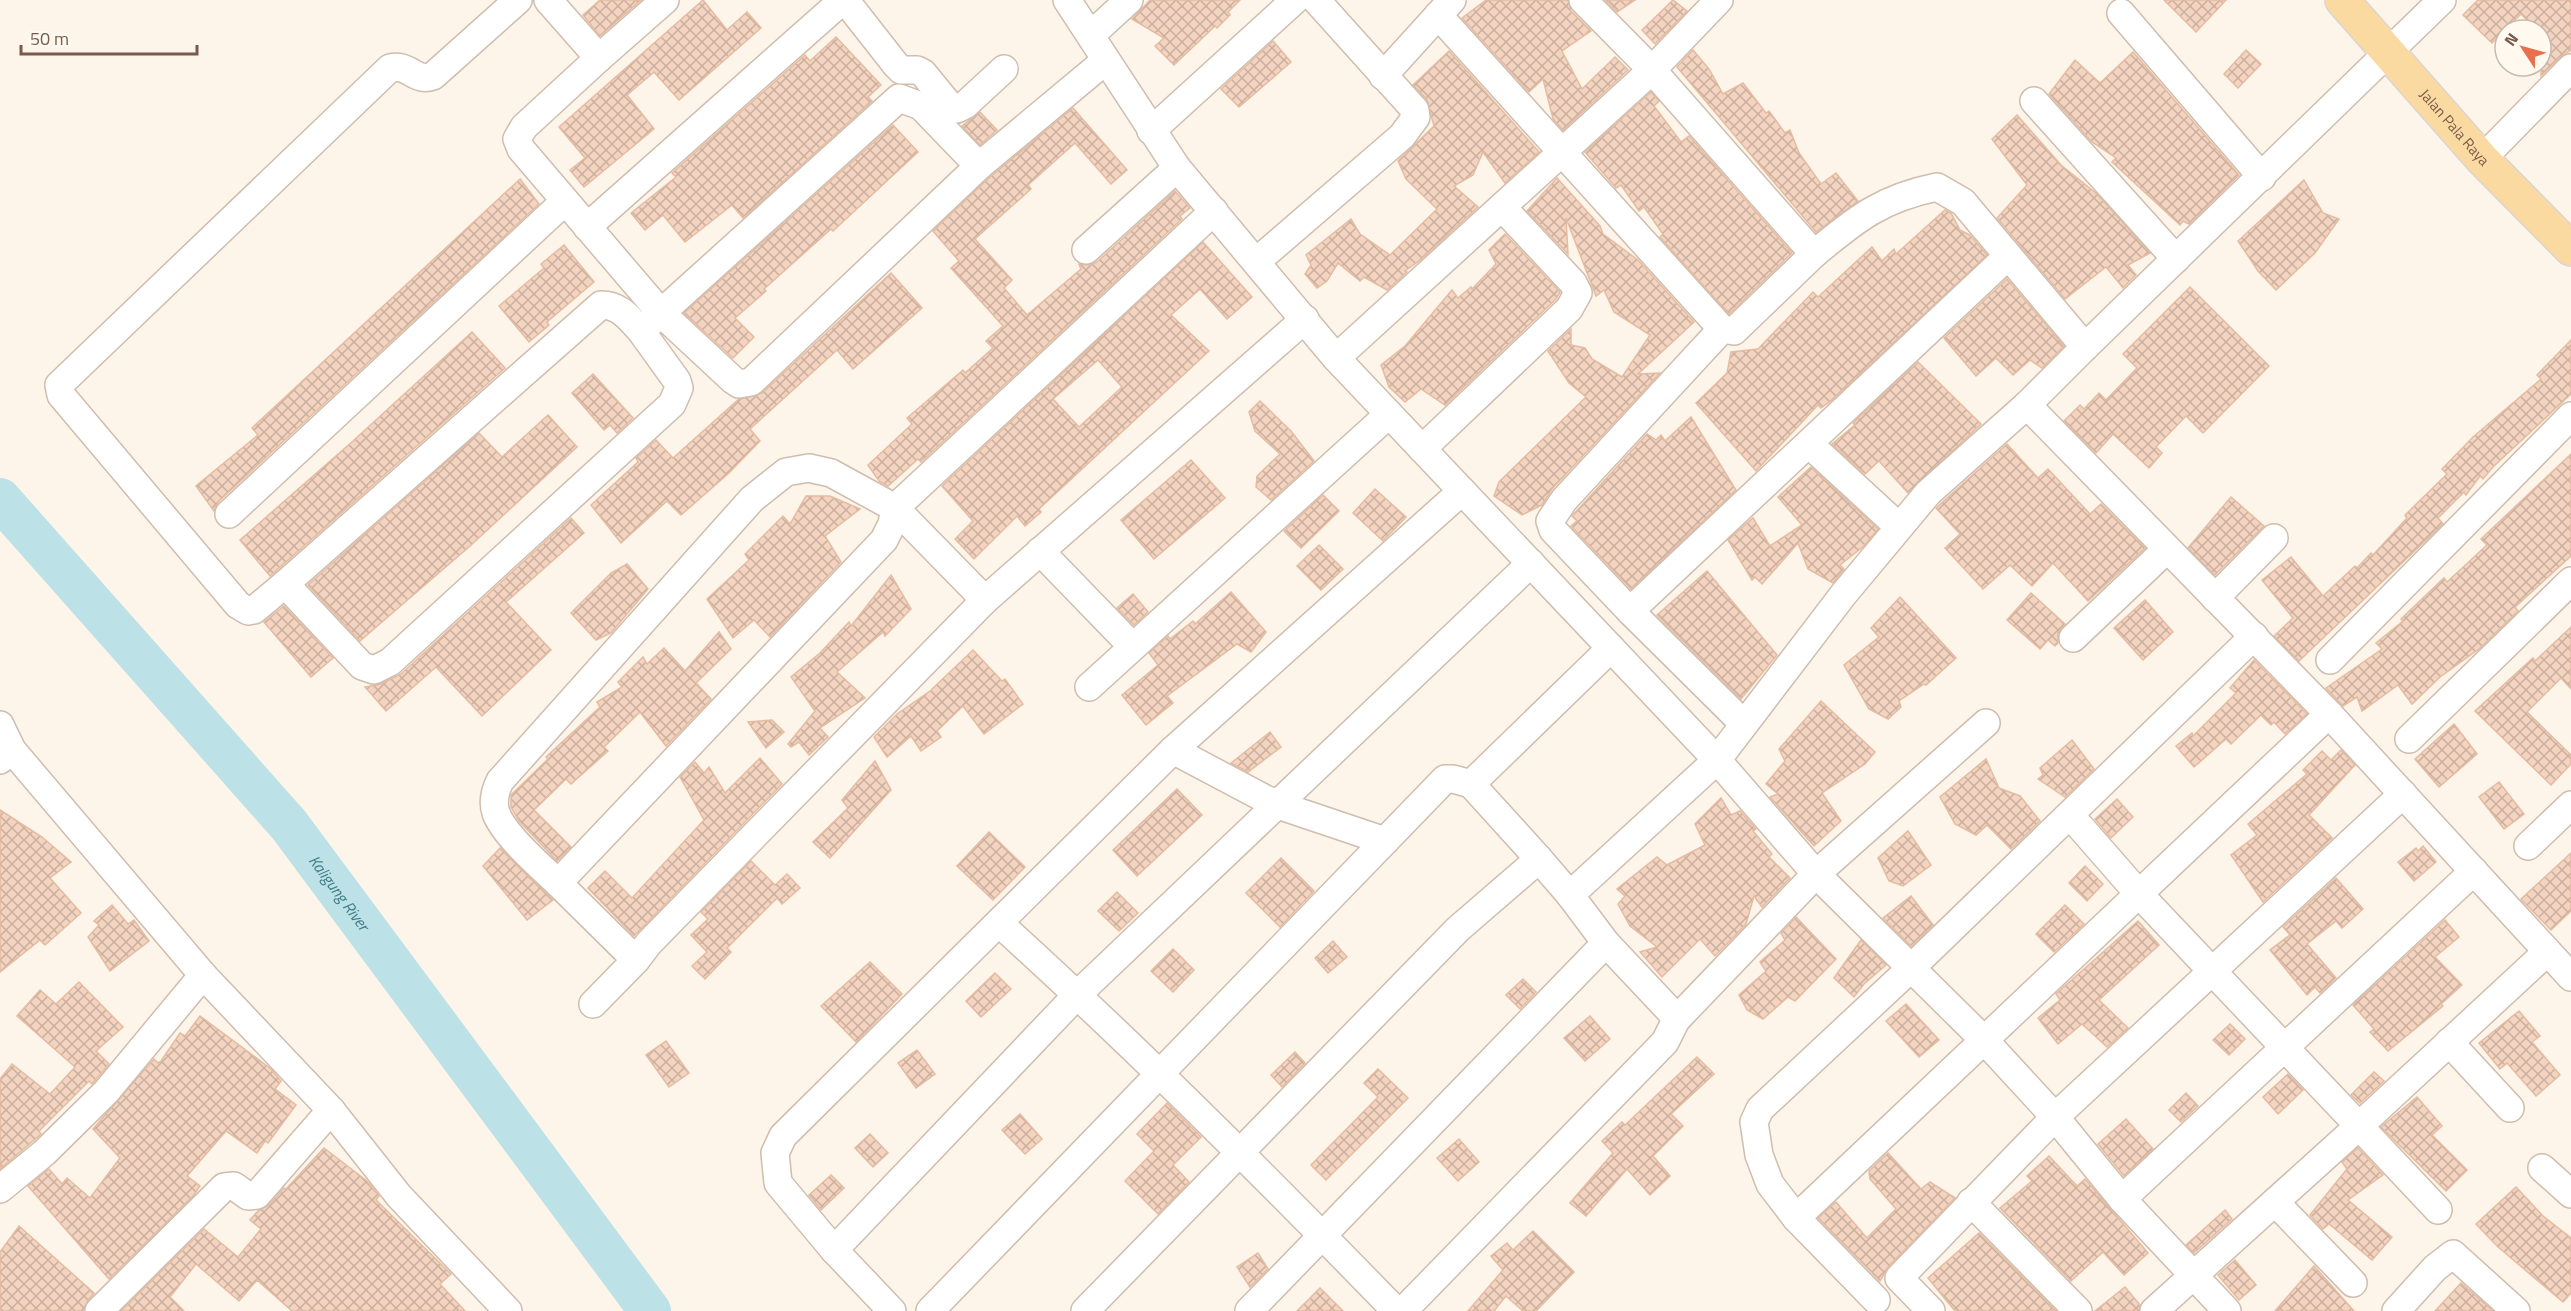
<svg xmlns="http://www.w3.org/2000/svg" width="2571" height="1311" viewBox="0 0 2571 1311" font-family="'Titillium Web',sans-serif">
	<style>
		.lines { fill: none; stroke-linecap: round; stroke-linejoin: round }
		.river { stroke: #bce1e7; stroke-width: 42 }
		.building { fill: url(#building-cross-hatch); stroke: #e6bba0; stroke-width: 1.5; fill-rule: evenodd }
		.minor-casing { stroke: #cfbdae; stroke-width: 30 }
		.major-casing { stroke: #dcd4d0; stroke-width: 36 }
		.minor { stroke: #fff; stroke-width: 27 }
		.major { stroke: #fbdaa1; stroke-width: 33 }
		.labels { text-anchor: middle; stroke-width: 4.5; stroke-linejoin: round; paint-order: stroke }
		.street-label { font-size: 15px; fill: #785b4c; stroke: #fff9f0 }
		.water-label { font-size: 16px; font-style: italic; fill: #417a84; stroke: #fff9f0 }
	</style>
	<defs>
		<pattern id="building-cross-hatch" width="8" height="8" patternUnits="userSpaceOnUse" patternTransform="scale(1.5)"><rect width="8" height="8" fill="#f3d4c0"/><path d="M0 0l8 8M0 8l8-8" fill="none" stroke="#caaf9e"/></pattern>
	</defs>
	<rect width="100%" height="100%" fill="#fdf5e9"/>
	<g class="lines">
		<path class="river" id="s1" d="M0,499L289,825L650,1311"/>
	</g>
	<g class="building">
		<polygon points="600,0 641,0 600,36 583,15"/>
		<polygon points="703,0 727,30 747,12 761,28 679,100 654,72 627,95 654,129 584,187 570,170 585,158 559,127"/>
		<polygon points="1150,0 1240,0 1228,12 1230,15 1217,28 1215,26 1174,65 1155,46 1164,38 1132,19"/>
		<polygon points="1486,0 1568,0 1571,11 1591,31 1562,51 1582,89 1615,57 1628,70 1563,130 1553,119 1543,79 1529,92 1462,18"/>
		<polygon points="1605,0 1635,0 1617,12"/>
		<polygon points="1673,0 1687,11 1655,44 1642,30"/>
		<polygon points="2164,0 2226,0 2196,32"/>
		<polygon points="2478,0 2571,0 2571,50 2560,57 2541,76 2541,30 2537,30 2521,14 2492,43 2463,15"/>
		<polygon points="836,37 881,85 868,97 872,101 743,218 732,205 685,242 663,215 645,230 631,213 676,177 672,173 805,55 810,61"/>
		<polygon points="1273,41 1291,62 1239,107 1221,89"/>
		<polygon points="1693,50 1709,69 1723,94 1743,83 1766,113 1769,111 1785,133 1790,130 1799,153 1821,184 1836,173 1858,201 1816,232 1677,67"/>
		<polygon points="2246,50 2261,64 2238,88 2224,74"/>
		<polygon points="1449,51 1539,152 1505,183 1483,152 1473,175 1454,186 1478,207 1419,261 1405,271 1407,272 1387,290 1364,277 1360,281 1338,263 1327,281 1317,288 1305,274 1311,265 1306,255 1351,219 1360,234 1390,255 1437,209 1406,179 1398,161 1434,126 1427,100 1413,85"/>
		<polygon points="2133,52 2239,175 2189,224 2183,221 2180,225 2112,162 2116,158 2092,142 2049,94 2075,60 2100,83"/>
		<polygon points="1651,92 1659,101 1654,106 1681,142 1689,136 1792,253 1729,314 1660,237 1663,234 1644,207 1639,211 1621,185 1616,188 1585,152"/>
		<polygon points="1073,108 1127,170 1111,184 1075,143 1028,185 1031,189 975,239 1012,280 1004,288 1027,315 1081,269 1079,264 1089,265 1097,262 1175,191 1190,208 1180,216 1182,219 921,462 918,459 888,486 879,481 868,465 912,424 907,418 963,370 965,373 993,348 986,341 1003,326 951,268 959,261 933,231 989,178"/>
		<polygon points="980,112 997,130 980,145 962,126"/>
		<polygon points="2017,115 2061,165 2097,194 2150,253 2128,265 2136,275 2123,288 2106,267 2065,299 1997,218 2027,185 1992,139"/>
		<polygon points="893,125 918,152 833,231 831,229 764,289 766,291 735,318 754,337 733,358 684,313"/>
		<polygon points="1557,178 1600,226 1603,234 1638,260 1694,322 1638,374 1660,373 1552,489 1542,505 1522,515 1494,496 1499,482 1586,397 1569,383 1548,351 1571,329 1571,345 1585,348 1592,359 1622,377 1650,335 1614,312 1604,290 1596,296 1566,218 1568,254 1527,211"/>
		<polygon points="520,179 539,204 218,502 214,511 196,486 258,435 252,428"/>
		<polygon points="2304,180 2323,213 2339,219 2315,253 2276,290 2258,271 2238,241"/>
		<polygon points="1945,210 1951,213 1960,230 1970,235 1987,255 1832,400 1821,408 1818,405 1756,471 1696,403 1727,373 1731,352 1758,349 1813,292 1818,297 1872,247 1882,261 1894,249 1896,254"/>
		<polygon points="1505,234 1560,292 1556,299 1445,405 1421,389 1405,402 1389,387 1381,365 1405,346 1452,290 1458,298 1471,287 1472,289 1496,264 1489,250"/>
		<path d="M1203,242L1252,297L1227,319L1200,289L1171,315L1209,351L1039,509L1041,512L1025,526L1017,516L974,559L955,539L973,521L942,486ZM1098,360L1122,387L1079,427L1053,399Z"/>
		<polygon points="564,245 594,282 547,322 549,325 529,342 499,306 544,268 541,264"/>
		<polygon points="891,273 922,308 853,369 837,350 750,429 760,441 729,473 681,515 667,501 621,543 591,505 638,462 636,458 656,440 673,458 739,399 762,393"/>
		<polygon points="2007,279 2064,346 2042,368 2030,360 2013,375 1996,358 1976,376 1944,338"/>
		<polygon points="2190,287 2269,366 2203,433 2186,416 2156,447 2162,453 2149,468 2113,434 2096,453 2064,421 2080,405 2084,409 2099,393 2106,400 2137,368 2123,354"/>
		<polygon points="472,332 505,368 270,576 240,540 353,441"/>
		<polygon points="2571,340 2571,394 2493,467 2483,479 2480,476 2466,495 2464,492 2438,518 2443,524 2299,661 2274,636 2293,618 2262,580 2291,557 2323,596 2355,566 2357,568 2371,553 2373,555 2407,518 2405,515 2447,474 2442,469 2473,437 2541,379 2537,375"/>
		<polygon points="1918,362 1981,424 1908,493 1879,461 1865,474 1832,444 1855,425 1853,423"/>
		<polygon points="593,374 633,418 617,433 610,425 604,430 572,393"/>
		<polygon points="1260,401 1291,431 1314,461 1271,500 1256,487 1257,476 1280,454 1255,431 1249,412"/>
		<polygon points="548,415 577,447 470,546 360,641 308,585 479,433 502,457"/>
		<polygon points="1691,417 1736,490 1631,589 1571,526 1577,521 1572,516 1647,434 1656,440 1661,435 1665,441"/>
		<polygon points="2007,444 2038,478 2048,469 2090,514 2101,504 2145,548 2088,601 2053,563 2032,586 2010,565 1983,589 1945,548 1960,534 1936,508"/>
		<polygon points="2571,454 2571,556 2515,607 2518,611 2479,649 2440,677 2412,704 2398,685 2362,711 2357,697 2343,706 2326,688 2382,649 2376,643 2403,621 2401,619 2444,578 2447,582 2487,545 2481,539"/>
		<polygon points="1191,460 1225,498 1154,559 1121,520"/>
		<polygon points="1811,467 1878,529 1864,546 1840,565 1844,569 1833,583 1808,569 1798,543 1762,584 1755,577 1752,580 1728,540 1753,518 1770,546 1802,525 1778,497"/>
		<polygon points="1375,489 1406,517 1383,541 1353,513"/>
		<polygon points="1323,495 1339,511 1301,548 1284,531"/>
		<polygon points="806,496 830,496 860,509 825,536 841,562 770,637 754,620 733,638 707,599 749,560 745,554 783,516 790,524"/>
		<polygon points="2231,497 2264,526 2215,575 2188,548"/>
		<polygon points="571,518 584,533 506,602 551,650 482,716 436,667 386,711 365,687 381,684 401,674"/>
		<polygon points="1319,545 1343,569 1321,590 1297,566"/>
		<polygon points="627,564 648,589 611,633 596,640 571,613 611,573"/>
		<polygon points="1707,571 1777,655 1741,699 1657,615"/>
		<polygon points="891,575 911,609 885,636 883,632 837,672 865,698 820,728 828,737 809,755 799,742 791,747 788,744 815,711 791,677 820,653 849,622 851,626"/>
		<polygon points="1231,592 1266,632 1251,652 1237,644 1167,696 1173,703 1146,725 1122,695 1158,665 1149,653 1168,636 1170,639 1193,621 1195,624"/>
		<polygon points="2031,593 2065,624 2058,633 2058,643 2055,646 2048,640 2040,649 2007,620"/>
		<polygon points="1133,594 1148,612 1134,625 1117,608"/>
		<polygon points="1900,597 1956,658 1926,685 1924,684 1899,701 1901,707 1888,719 1869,709 1844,665 1879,637 1871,628"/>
		<polygon points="2145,600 2173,632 2143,660 2114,628"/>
		<polygon points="284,606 333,658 311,677 264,622"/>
		<polygon points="2571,627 2571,689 2561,678 2527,712 2571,755 2571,764 2551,785 2475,711 2533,658 2535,661"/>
		<polygon points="719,632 731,649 696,683 711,699 666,746 640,712 604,747 608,751 571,784 566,779 534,810 571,847 557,861 519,821 511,807 511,795 548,759 546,757 600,707 597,702 622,687 618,682 643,657 647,664 664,648 685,671"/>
		<polygon points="973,650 1002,681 1005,679 1023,704 984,734 963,706 937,731 941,737 921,751 911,736 887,757 874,737 897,714 930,691"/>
		<polygon points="2254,660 2307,714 2285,734 2274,722 2271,725 2261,715 2231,744 2226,739 2194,767 2176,746 2192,733 2193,736 2236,693 2230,688"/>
		<polygon points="1821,701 1875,752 1865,764 1822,793 1841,821 1814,846 1770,797 1778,794 1766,784 1785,761 1779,749"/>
		<polygon points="772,720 784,732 766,748 748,722"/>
		<polygon points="2454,724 2477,754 2439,787 2415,759"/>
		<polygon points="1270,732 1281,747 1248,772 1231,763"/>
		<polygon points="2072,740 2094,769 2065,797 2038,779 2043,775 2040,768"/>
		<polygon points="2341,750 2355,765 2309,815 2332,838 2263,902 2231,855 2257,835 2248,824 2307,774 2303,770 2322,751 2331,760"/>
		<polygon points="760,758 782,784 634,936 588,888 605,871 632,898 704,820 680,777 695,762 704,773 709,767 725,793"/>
		<polygon points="1986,759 1999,788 2020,796 2040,821 2011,849 1987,825 1976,835 1955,824 1940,797"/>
		<polygon points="875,761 891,790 830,858 813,842 848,808 842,800"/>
		<polygon points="2499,782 2524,814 2504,829 2479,797"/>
		<polygon points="1177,789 1202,815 1137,876 1113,850"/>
		<polygon points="1721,798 1731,815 1740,811 1756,829 1753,831 1772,854 1769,857 1790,878 1762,907 1754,896 1746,924 1715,956 1700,939 1662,977 1640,952 1657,947 1630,926 1618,904 1625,896 1617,889 1657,857 1667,865 1705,845 1695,824"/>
		<polygon points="2117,799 2133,817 2111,838 2095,819"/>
		<polygon points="0,810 42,837 71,862 50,878 81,913 45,945 40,940 0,972"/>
		<polygon points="1908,831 1931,865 1903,886 1889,881 1878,858"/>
		<polygon points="989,832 1025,867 993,900 957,866"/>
		<polygon points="2423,846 2436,862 2414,881 2398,862 2416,848 2418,851"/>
		<polygon points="500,848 553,900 527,920 483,866"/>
		<polygon points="2571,853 2571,911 2551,930 2521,899"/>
		<polygon points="1281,858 1314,891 1280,927 1246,893"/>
		<polygon points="751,861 775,885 787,874 800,888 782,904 777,898 727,948 731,952 705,979 692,966 707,952 691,935 708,919 701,912"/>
		<polygon points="2085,866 2103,884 2087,901 2069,883"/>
		<polygon points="2336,878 2363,909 2342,928 2336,921 2307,944 2336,978 2320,993 2315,987 2307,995 2270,950 2290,935 2283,927"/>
		<polygon points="1117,892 1138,913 1119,931 1098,911"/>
		<polygon points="1911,896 1933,925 1911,946 1883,918"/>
		<polygon points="112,905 128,924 134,920 149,941 110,971 88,937 99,925 94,921"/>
		<polygon points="2065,905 2084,924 2054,952 2036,934"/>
		<polygon points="1796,917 1836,959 1795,1001 1788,997 1763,1019 1747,1010 1739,995 1766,971 1760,962 1785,940 1781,933"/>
		<polygon points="2445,920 2459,937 2435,957 2462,985 2441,1004 2443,1006 2388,1051 2370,1032 2374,1029 2353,1005"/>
		<polygon points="2138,921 2159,945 2099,1000 2128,1028 2107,1047 2082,1024 2058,1044 2038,1018 2060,1000 2056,994"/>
		<polygon points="1861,940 1886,965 1864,984 1854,997 1834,978"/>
		<polygon points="1333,941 1347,957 1328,973 1315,958"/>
		<polygon points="1173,949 1194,970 1173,992 1151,971"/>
		<polygon points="870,962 902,994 856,1042 821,1006"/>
		<polygon points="995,973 1011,989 981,1017 966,1001"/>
		<polygon points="1523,979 1536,992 1520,1009 1506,995"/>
		<polygon points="79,982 123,1027 96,1051 109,1064 92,1084 89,1081 39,1131 41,1134 33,1141 0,1169 0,1079 12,1064 50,1094 75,1067 17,1016 40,990 56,1004"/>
		<polygon points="1906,1004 1939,1040 1919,1057 1886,1021"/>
		<polygon points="2519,1011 2540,1036 2532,1042 2560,1075 2536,1096 2507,1063 2500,1069 2479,1043"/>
		<polygon points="200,1016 271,1069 281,1081 275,1089 296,1105 268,1143 265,1141 257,1153 226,1131 187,1176 200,1186 194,1195 109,1279 28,1186 49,1169 62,1184 67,1178 90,1198 120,1158 93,1129 154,1059 158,1063 161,1061 180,1033 185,1036"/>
		<polygon points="1590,1016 1610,1039 1585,1061 1564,1038"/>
		<polygon points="2230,1024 2245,1039 2229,1055 2213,1040"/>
		<polygon points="666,1041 689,1073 669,1087 646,1055"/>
		<polygon points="917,1050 935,1074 916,1088 898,1063"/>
		<polygon points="1295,1052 1305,1063 1282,1087 1271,1075"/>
		<polygon points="1697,1057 1714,1074 1671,1114 1683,1126 1653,1156 1670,1176 1650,1195 1627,1169 1586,1216 1570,1203 1613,1153 1602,1141 1622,1122 1625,1125"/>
		<polygon points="1378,1069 1408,1098 1326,1180 1311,1165 1378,1097 1364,1083"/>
		<polygon points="2374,1072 2384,1081 2360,1103 2351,1095"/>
		<polygon points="2288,1074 2303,1090 2278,1114 2263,1097"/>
		<polygon points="2186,1093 2198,1106 2181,1122 2169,1110"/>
		<polygon points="2417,1097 2442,1126 2432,1135 2467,1170 2446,1191 2381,1127"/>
		<polygon points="1167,1103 1201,1137 1173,1165 1189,1182 1158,1214 1125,1181 1154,1151 1137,1134"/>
		<polygon points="1020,1114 1042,1139 1025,1154 1002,1130"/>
		<polygon points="2126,1119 2153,1149 2124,1176 2098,1144"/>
		<polygon points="870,1134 888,1153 873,1167 855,1148"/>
		<polygon points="1459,1139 1479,1162 1458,1181 1437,1158"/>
		<polygon points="324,1148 367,1181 379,1196 376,1200 451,1274 440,1284 465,1311 292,1311 257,1280 239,1301 196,1264 170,1297 184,1311 121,1311 204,1229 238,1257 261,1229 250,1220 258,1211 269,1205 284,1188 286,1189"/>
		<polygon points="2358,1148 2383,1175 2348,1200 2392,1237 2372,1260 2329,1224 2323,1229 2310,1215 2347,1169 2342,1162"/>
		<polygon points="1888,1153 1921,1189 1930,1182 1955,1198 1888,1267 1880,1281 1818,1218 1836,1202 1867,1238 1896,1209 1870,1179 1869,1171"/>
		<polygon points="2049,1156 2077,1186 2085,1179 2148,1253 2124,1275 2103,1252 2071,1281 2000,1208 2032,1181 2027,1176"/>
		<polygon points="831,1175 844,1188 821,1210 809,1195"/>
		<polygon points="2516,1187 2543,1216 2571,1238 2571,1293 2563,1302 2498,1247 2476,1224"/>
		<polygon points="2225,1210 2232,1219 2194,1253 2186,1245"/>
		<polygon points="19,1226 94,1293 88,1300 84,1311 0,1311 0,1252"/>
		<polygon points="1533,1231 1574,1272 1536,1311 1523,1311 1506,1296 1494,1311 1468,1311 1503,1270 1491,1256 1507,1243 1513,1250"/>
		<polygon points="1979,1233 2056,1311 1955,1311 1928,1278"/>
		<polygon points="1258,1253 1268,1269 1250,1287 1237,1267"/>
		<polygon points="2235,1260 2256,1285 2239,1300 2218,1275"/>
		<polygon points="2314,1266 2354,1311 2275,1311"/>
		<polygon points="2461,1283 2493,1311 2435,1311"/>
		<polygon points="2125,1287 2140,1305 2139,1311 2095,1311"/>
		<polygon points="1320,1288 1343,1311 1297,1311"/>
	</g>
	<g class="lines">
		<defs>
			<g id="minor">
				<polyline points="548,0 599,58 665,0"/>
				<polyline points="845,0 896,65 901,70 917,70 923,73 950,106 957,109 965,105 1004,69"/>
				<polyline points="1067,0 1177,168 1336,358 1717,760 1816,874 1985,1041 2055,1117 2122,1199 2227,1311"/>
				<polyline points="1583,0 1652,70 1719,0"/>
				<polyline points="2121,13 2262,177"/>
				<polyline points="1438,15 1722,329 1734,331 1814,254"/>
				<polyline points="1091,35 1129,0"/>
				<polyline points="599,58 524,127 517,139 521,149 661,313 899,98 921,106 979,166 1105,61"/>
				<polyline points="1383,76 1452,0"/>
				<polyline points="2034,101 2176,259"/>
				<polyline points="1151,131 1295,0"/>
				<polyline points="2482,159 2571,68"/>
				<polyline points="1214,211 895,508 892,524 884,540 558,883 636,960 649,943 985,600 1305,319"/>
				<polyline points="587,227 843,0"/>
				<polyline points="1086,250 1177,168"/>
				<polyline points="1257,261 1402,136 1416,117 1415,110 1316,0"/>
				<polyline points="1722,329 1564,500 1550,521 1553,530 1630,611 2008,256"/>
				<path d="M641,331L677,381L679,388L672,404L390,662L374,670L362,666L285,584L601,305C620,305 629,318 641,331L661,313L733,380L739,384L751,382L979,166"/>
				<path d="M1336,358L1652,70L1814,254C1856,219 1882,198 1937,187L1963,202L2085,347L2442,0"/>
				<polyline points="2027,405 2329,714 2571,977"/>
				<polyline points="1809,444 1899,527"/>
				<polyline points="1422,449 1569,309 1578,293 1573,283 1502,207"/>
				<polyline points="229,514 564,202"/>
				<polyline points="1040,551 1132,646"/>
				<path d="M285,584L254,610L248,611L238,605L61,395L59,385L390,68C409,63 415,83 433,76L518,0"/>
				<polyline points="2215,598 2274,538"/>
				<polyline points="1630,611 1744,724"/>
				<polyline points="2073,638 2167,549"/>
				<polyline points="2330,660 2571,416"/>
				<polyline points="1089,687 1389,414"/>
				<polyline points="0,725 12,750"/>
				<polyline points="2409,739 2571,581"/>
				<polyline points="1173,750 1275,804 1385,841"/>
				<polyline points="0,760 12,750 203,975 331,1110 399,1196 508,1311"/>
				<polyline points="1471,784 1539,859"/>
				<polyline points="2070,815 2139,894 2359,1126 2154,1311"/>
				<polyline points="2528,846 2571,805"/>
				<path d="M558,883C541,867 504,835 496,813C492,801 495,791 500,781L752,499L786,472L809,468L831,473L895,508L985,600"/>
				<path d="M999,923C1136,1047 1267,1178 1396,1311"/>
				<polyline points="593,1004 636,960"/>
				<polyline points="1676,1020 1816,874 1986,723"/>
				<polyline points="2449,1042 2510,1108"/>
				<polyline points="2542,1168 2571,1194"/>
				<polyline points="0,1189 44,1153 106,1092 203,975"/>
				<polyline points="2122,1199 2474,871"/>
				<polyline points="1971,1202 2078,1311"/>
				<polyline points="2275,1202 2353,1283"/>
				<polyline points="2438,1210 2359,1126 2547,952"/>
				<polyline points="1796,1218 2329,714"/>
				<polyline points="834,1250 778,1183 775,1153 783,1136 1173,750 1462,491"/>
				<polyline points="1876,1300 1796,1218 1770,1184 1759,1155 1754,1122 1760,1109 1910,969 2254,636"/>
				<polyline points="99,1311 224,1187 234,1186 248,1196 257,1195 331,1110"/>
				<polyline points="892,1311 834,1250 1078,994 1531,563"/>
				<polyline points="930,1311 1445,779 1453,779 1471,784 1611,648"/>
				<polyline points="1085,1311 1458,929 1539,859 1570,895"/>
				<polyline points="1249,1311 1606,943"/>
				<polyline points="1403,1311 1665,1042 1676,1020 1671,1012 1606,943 1570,895 1717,760 1843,595 1928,493 2027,405 2085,347"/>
				<polyline points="1931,1311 1899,1278 2055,1117 2403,794"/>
				<polyline points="2396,1311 2435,1268 2453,1254 2516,1311"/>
			</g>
			<g id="major">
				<path id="s2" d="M2342,0L2482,159L2571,249"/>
			</g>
		</defs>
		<use href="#minor" class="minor-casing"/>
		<use href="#major" class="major-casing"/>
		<use href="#minor" class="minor"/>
		<use href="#major" class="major"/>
	</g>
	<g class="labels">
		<g class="street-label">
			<text dy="5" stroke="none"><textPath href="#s2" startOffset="170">Jalan Pala Raya</textPath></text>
		</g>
		<g class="water-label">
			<text dy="6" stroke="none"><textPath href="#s1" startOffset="520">Kaligung River</textPath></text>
		</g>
	</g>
	<g transform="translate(2523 48) rotate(306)"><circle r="28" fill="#fff9f0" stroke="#c9baae" stroke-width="1.5"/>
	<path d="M0-4.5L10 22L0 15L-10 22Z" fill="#e8704d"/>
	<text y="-9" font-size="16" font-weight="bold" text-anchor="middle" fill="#785b4c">N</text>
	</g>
	<path d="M21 45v9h176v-9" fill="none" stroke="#785b4c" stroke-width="3"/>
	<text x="30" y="45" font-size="18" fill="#785b4c" stroke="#fff9f0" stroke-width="4.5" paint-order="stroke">50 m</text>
</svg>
